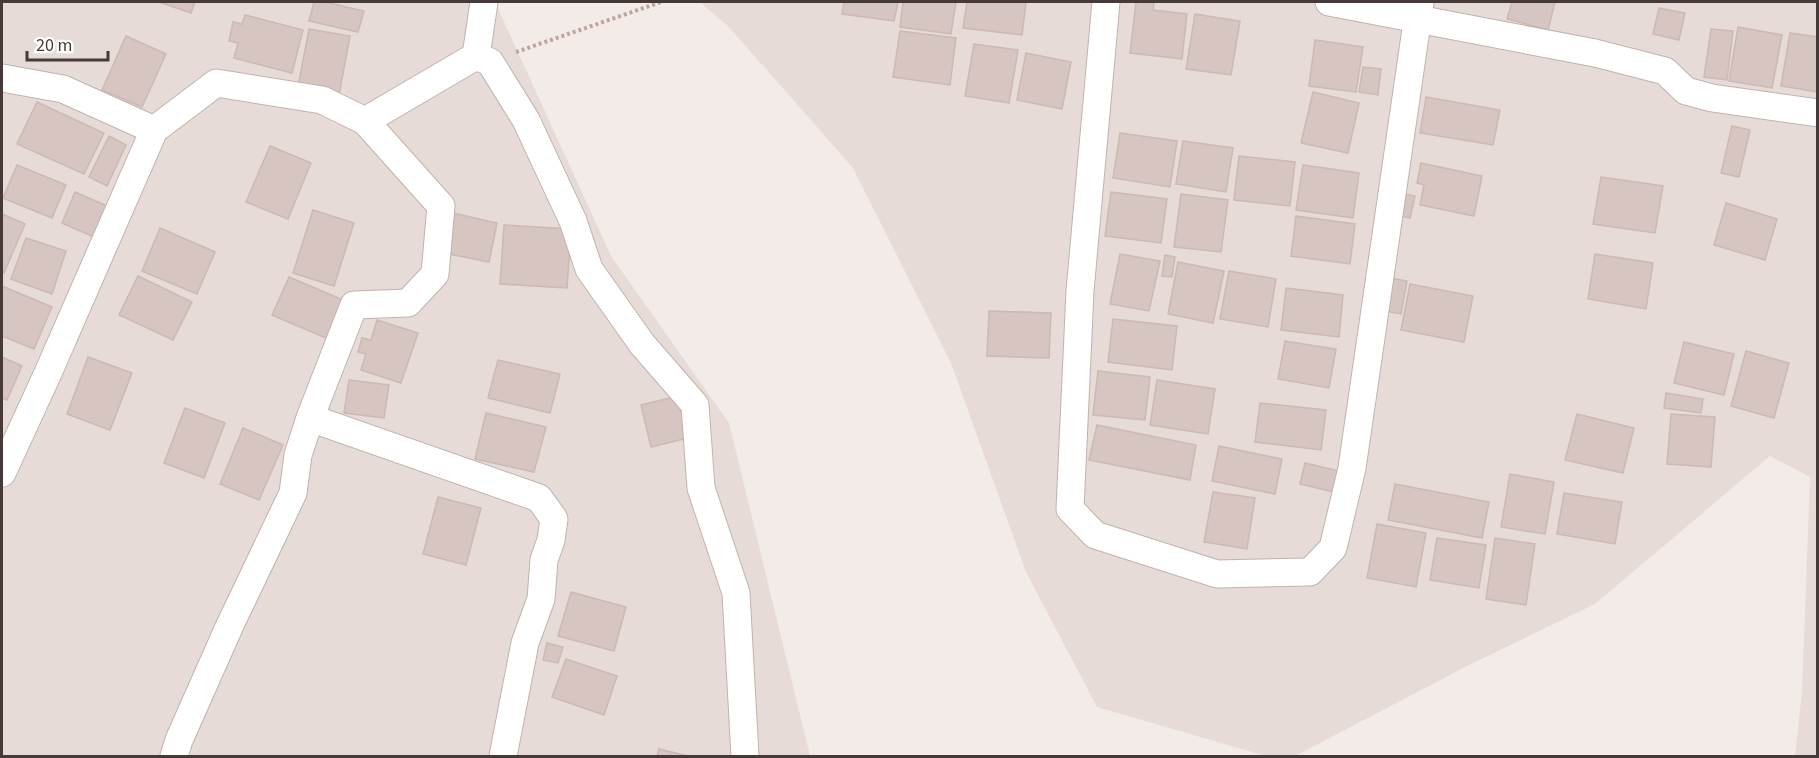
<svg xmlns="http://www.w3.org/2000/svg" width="1819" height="758" viewBox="0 0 1819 758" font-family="'Source Sans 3',sans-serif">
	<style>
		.residential { fill: #e6dbd6 }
		.building { fill: #d6c5c1; stroke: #cdb8b2; stroke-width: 1.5 }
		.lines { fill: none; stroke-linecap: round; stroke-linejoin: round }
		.street-casing { stroke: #c0b3ae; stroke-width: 29 }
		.path { stroke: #bda59e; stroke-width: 4; stroke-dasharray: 3 3; stroke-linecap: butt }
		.street { stroke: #fff; stroke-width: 27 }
	</style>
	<rect width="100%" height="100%" fill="#f2ebe8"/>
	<g class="residential">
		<polygon points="2,2 495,2 611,256 729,423 810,756 2,756"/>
		<polygon points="700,2 1817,2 1817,756 1795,756 1802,692 1810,477 1770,456 1595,604 1469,665 1295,756 1266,756 1097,707 1026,572 951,363 853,168 728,26"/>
	</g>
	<g class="building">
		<polygon points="159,2 195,2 191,13"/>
		<polygon points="314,2 325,2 364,11 358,32 309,21"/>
		<polygon points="844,2 898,2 894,21 842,14"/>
		<polygon points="903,2 956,2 951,34 900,27"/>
		<polygon points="967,2 1026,2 1022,35 963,28"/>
		<polygon points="1136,2 1154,2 1153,10 1187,14 1182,59 1130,53"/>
		<polygon points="1512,2 1555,2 1548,30 1507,19"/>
		<polygon points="1659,8 1685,13 1679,40 1653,34"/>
		<polygon points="1195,14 1240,21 1231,75 1186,69"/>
		<polygon points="245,15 303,30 292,73 234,58 238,43 229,41 233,22 242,24"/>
		<polygon points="1738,27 1782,35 1772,88 1729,81"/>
		<polygon points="309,29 350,36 339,95 298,87"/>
		<polygon points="1711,29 1733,31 1727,80 1704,77"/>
		<polygon points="900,31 956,38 950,85 893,77"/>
		<polygon points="1790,33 1818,37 1818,92 1781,86"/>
		<polygon points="126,36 166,54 142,107 102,90"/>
		<polygon points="1315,40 1363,47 1356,92 1309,86"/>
		<polygon points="974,44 1018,50 1009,103 965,96"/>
		<polygon points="1026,53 1071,62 1062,109 1017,100"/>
		<polygon points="1363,67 1381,69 1378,95 1359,92"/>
		<polygon points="1313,92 1359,103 1348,153 1301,143"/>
		<polygon points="1426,97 1500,110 1493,145 1420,133"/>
		<polygon points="37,102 104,133 84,174 17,144"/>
		<polygon points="1732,126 1750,130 1739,177 1721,173"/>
		<polygon points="1120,133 1177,141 1170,187 1113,178"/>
		<polygon points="109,136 126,145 107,186 89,177"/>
		<polygon points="1183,141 1233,148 1226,192 1176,184"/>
		<polygon points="270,146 311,163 288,219 246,202"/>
		<polygon points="1239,156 1295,162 1290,206 1234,200"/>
		<polygon points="1421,163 1482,176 1474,216 1420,205 1424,185 1417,183"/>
		<polygon points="17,165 66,185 52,218 3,198"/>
		<polygon points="1303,165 1359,173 1353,218 1296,210"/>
		<polygon points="1601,177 1663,186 1655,233 1593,224"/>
		<polygon points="75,192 107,206 94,237 62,223"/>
		<polygon points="1111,192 1167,199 1161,243 1105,236"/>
		<polygon points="1400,193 1415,196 1410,218 1395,215"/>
		<polygon points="1181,194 1228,200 1221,252 1174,247"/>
		<polygon points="1726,203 1777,219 1765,260 1714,245"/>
		<polygon points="313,210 354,223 334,286 293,273"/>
		<polygon points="453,213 497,223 489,262 444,253"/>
		<polygon points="2,214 25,224 4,273 2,272"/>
		<polygon points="1296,216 1355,224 1350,264 1291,256"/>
		<polygon points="504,225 571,229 567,288 500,284"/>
		<polygon points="160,228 215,252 197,294 142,271"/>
		<polygon points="26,238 66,251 52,294 11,279"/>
		<polygon points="1120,254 1160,261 1149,311 1110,304"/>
		<polygon points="1595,254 1653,263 1646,309 1588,299"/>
		<polygon points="1165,255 1175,257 1172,277 1162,276"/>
		<polygon points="1178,262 1224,271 1213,323 1168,314"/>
		<polygon points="1229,271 1276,279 1268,327 1220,319"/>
		<polygon points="138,276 192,302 173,340 119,315"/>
		<polygon points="289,277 343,300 326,338 272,315"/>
		<polygon points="1390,278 1407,281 1401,314 1384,311"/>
		<polygon points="1410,284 1473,296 1464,342 1401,330"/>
		<polygon points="2,286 52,307 34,349 2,336"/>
		<polygon points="1286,288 1343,295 1339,337 1281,330"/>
		<polygon points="989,311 1051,313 1049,358 987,356"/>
		<polygon points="1113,319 1177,326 1172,370 1108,362"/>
		<polygon points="377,320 418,333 401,383 361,370 366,354 358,352 362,338 371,340"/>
		<polygon points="1285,341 1336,349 1329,388 1278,379"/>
		<polygon points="1684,342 1734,354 1724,395 1674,383"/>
		<polygon points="1746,351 1789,363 1774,418 1731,406"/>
		<polygon points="2,357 22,366 7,400 2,398"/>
		<polygon points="88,357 132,373 110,430 67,414"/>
		<polygon points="498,360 560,374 550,413 488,398"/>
		<polygon points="1098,371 1150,377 1145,420 1093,415"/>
		<polygon points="349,380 389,385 384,418 344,413"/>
		<polygon points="1157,380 1215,389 1208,434 1150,425"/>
		<polygon points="1666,393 1703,399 1701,413 1664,408"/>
		<polygon points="678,396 688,438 651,447 641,405"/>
		<polygon points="1260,403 1326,410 1321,450 1255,442"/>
		<polygon points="185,408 225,423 204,478 164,463"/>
		<polygon points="486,413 546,427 534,472 475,459"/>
		<polygon points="1577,414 1634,428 1623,473 1565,460"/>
		<polygon points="1671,414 1715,417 1711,467 1667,464"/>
		<polygon points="1097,425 1196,445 1190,480 1089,460"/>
		<polygon points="243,428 283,445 259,500 220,484"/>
		<polygon points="1219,446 1282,459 1275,494 1212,481"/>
		<polygon points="1305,463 1339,471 1334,492 1300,484"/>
		<polygon points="1510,474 1554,482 1545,534 1501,527"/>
		<polygon points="1395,484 1489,502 1482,538 1388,520"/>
		<polygon points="1213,492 1255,498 1247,549 1204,542"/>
		<polygon points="1564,493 1622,502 1615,544 1557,534"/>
		<polygon points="438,497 481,508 466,565 423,554"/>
		<polygon points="1377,524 1426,533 1416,587 1367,578"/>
		<polygon points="1437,538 1486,545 1479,588 1430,580"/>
		<polygon points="1495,538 1535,544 1526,605 1486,599"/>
		<polygon points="571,592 626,607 614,651 558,636"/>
		<polygon points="547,643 563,647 558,663 543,660"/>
		<polygon points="566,659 617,676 604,715 552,697"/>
		<polygon points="659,749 688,756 657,756"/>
	</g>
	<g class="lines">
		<defs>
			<g id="street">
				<polyline points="1106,2 1080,291 1070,509 1095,535 1217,574 1310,572 1333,548 1352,468 1420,2"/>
				<polyline points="1329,2 1595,53 1665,71 1686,91 1712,98 1818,113"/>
				<polyline points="476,56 484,2"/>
				<polyline points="2,78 63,89 154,130 216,83 322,100 365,121"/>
				<polyline points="310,418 539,498 554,519 551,540 544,560 541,599 525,643 503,756"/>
				<polyline points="2,473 48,373 154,130"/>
				<polyline points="174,756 179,740 230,625 293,493 298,455 310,418 354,305 408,303 435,274 441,206 365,121 476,56 490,62 526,120 573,221 589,269 642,344 695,405 701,488 736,593 745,756"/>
			</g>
		</defs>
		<use href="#street" class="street-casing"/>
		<polyline class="path" points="516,52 661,2"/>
		<use href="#street" class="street"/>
	</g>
	<rect width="1819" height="758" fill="none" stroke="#453a37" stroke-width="6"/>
	<path d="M27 51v9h81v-9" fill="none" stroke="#453a37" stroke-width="3"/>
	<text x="36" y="51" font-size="18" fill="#453a37" stroke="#ffffff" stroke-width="4.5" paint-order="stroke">20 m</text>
</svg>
